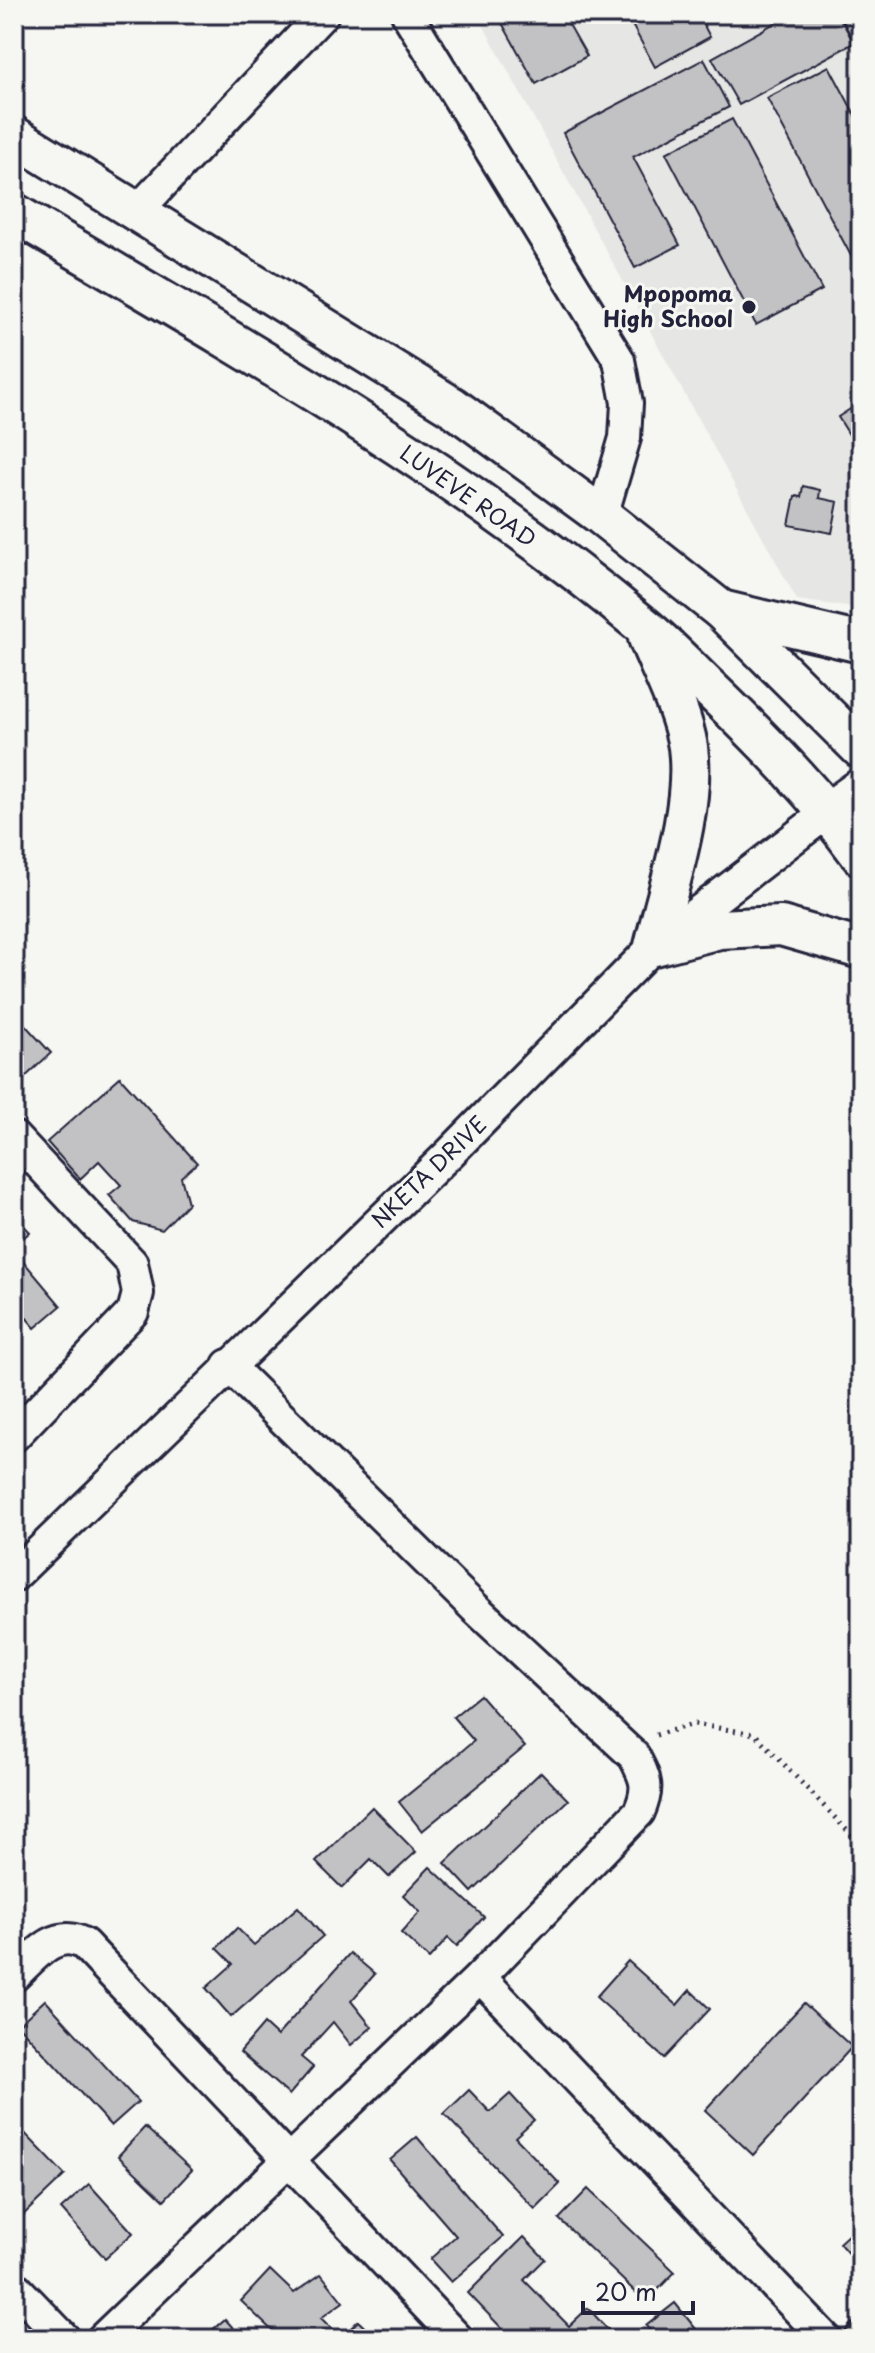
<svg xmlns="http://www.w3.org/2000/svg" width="875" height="2353" viewBox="0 0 875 2353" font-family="'Playpen Sans',sans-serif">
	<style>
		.built { fill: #e6e6e4 }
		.building { fill: #c2c2c4; stroke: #22223b; stroke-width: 2 }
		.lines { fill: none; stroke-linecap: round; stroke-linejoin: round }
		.minor-casing { stroke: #22223b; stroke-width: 36 }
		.tertiary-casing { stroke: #22223b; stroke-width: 44 }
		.path { stroke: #22223b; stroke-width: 5; stroke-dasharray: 2 6; stroke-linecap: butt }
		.minor { stroke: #f6f6f2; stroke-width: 30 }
		.tertiary { stroke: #f6f6f2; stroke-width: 38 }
		.poi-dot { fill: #22223b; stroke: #f6f6f2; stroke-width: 3 }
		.labels { text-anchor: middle; stroke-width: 6; stroke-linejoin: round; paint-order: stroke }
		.poi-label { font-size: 22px; font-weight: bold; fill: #22223b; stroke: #f6f6f2; text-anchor: end }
		.street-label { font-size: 22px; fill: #22223b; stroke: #f6f6f2 }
	</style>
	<rect width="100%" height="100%" fill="#f6f6f2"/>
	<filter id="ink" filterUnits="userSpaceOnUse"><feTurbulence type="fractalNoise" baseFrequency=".0125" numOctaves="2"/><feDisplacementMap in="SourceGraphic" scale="16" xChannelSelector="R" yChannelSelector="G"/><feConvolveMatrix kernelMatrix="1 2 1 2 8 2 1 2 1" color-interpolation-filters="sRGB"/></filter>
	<g filter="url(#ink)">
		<polygon class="built" points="477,14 861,14 861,609 797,600"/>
		<g class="building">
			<polygon points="497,14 563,14 587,56 536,84"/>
			<polygon points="626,14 698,14 710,37 655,67"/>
			<polygon points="791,14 838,14 854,43 739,105 712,58"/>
			<polygon points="839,14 861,14 861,54"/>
			<polygon points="704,59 729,107 633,157 680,245 635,268 563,133"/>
			<polygon points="829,66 861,126 861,267 858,269 767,98"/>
			<polygon points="732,119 822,290 756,325 666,153"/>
			<polygon points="861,402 861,429 850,436 838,417"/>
			<polygon points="803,486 820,490 819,498 838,502 832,533 789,525 795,496 801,497"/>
			<polygon points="14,1013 51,1053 22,1080 14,1071"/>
			<polygon points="120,1077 197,1163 181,1177 188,1203 162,1230 133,1222 109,1195 121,1185 99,1161 80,1179 47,1142"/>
			<polygon points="14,1215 30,1232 14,1246"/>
			<polygon points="19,1256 61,1306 35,1328 14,1303 14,1260"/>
			<polygon points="480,1695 525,1747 422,1831 399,1802 474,1741 453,1717"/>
			<polygon points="541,1772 568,1800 472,1892 445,1863"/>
			<polygon points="372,1807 416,1852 389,1877 371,1859 342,1888 316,1862"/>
			<polygon points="430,1867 484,1917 457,1946 448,1938 429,1959 401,1933 420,1912 403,1895"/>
			<polygon points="298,1907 323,1936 231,2017 206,1988 233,1964 217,1948 237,1928 254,1945"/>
			<polygon points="350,1953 375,1974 351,2001 372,2027 351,2045 333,2022 301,2057 313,2067 289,2095 240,2052 264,2024 277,2036"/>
			<polygon points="628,1961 677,2005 690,1990 710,2009 664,2058 596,1997"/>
			<polygon points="45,2000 138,2102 111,2126 18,2025"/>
			<polygon points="804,2003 852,2047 753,2155 705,2110"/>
			<polygon points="469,2090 490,2112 510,2094 534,2120 515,2137 560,2184 535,2209 444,2114"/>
			<polygon points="14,2122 65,2175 21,2217 14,2210"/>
			<polygon points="145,2127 192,2170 164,2200 118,2156"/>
			<polygon points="417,2137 503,2237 451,2282 430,2259 456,2236 390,2160"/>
			<polygon points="89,2184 133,2233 105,2258 61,2209"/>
			<polygon points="588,2189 675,2272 646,2302 559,2219"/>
			<polygon points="861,2223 861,2262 858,2265 839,2243"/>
			<polygon points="524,2237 545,2259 524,2280 569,2326 588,2308 610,2332 602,2339 512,2339 468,2293"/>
			<polygon points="270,2270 294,2293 321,2274 343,2302 321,2318 341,2338 358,2321 377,2339 281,2339 241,2301"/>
			<polygon points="675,2303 704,2339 657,2339 646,2326"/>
			<polygon points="225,2319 243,2339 202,2339"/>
		</g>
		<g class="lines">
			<defs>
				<g id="minor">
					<polyline points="407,14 619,360 627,403 625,438 602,516"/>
					<polyline points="137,211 323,14"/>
					<polyline points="14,1137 132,1263 138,1293 133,1312 14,1436"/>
					<polyline points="14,1576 450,1153 654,946 829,811"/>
					<path d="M14,1976C33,1958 56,1927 84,1944L458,2339"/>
					<polyline points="480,1977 826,2339"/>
					<polyline points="14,2286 65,2339"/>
					<path d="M102,2339L480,1977L639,1812C650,1787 646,1779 634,1756L475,1608L228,1365"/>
					<polyline points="860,2339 861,2338"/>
				</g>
				<g id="tertiary">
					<polyline points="14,136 453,407 602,516 721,610 861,749"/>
					<path d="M14,213C229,340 448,463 641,624C666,644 688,668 711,690C765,742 817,795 861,856"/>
					<polyline points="721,610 861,643"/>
					<path d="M648,638C662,673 682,710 688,747C696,806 668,888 654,946L719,929L781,926L861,949"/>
					<polyline points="829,811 861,788"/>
				</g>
			</defs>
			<use href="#minor" class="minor-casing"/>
			<use href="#tertiary" class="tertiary-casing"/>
			<polyline class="path" points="656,1735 694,1724 755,1734 861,1845"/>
			<use href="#minor" class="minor"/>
			<use href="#tertiary" class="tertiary"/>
		</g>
	</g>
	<circle class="poi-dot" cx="749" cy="307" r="8"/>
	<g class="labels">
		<g class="poi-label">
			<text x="733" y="302">Mpopoma<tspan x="733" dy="25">High School</tspan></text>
		</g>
		<g class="street-label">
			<text transform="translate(468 496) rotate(35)" y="8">LUVEVE ROAD</text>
			<text transform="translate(429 1172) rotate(-44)" y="8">NKETA DRIVE</text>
		</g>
	</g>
	<rect width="875" height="2353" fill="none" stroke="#f6f6f2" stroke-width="48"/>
	<rect x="24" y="24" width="827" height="2305" fill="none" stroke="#22223b" stroke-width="3" filter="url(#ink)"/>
	<path d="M583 2301v12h110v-12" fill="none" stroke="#22223b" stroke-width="4"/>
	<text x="595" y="2301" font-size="24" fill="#22223b" stroke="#f6f6f2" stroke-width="6" paint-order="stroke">20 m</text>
</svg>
